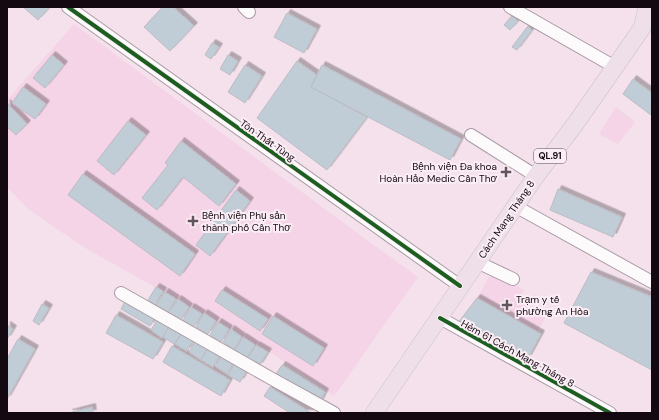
<svg xmlns="http://www.w3.org/2000/svg" width="659" height="420" viewBox="0 0 659 420" font-family="'DM Sans',sans-serif">
	<style>
		.built { fill: #f4d4e6 }
		.building { fill: #c0cdd7; stroke: #bcbcc3; filter: url(#shadow) }
		.lines { fill: none; stroke-linecap: round; stroke-linejoin: round }
		.minor-casing { stroke: #a99ba3; stroke-width: 14 }
		.highway-casing { stroke: #ccc3c8; stroke-width: 18 }
		.minor { stroke: #fdfafc; stroke-width: 12 }
		.highway { stroke: #eedfe9; stroke-width: 17 }
		.cycleway-casing { stroke: #fbedf5; stroke-width: 6 }
		.cycleway { stroke: #1b5e20; stroke-width: 4 }
		.poi-dot { fill: #62555d; stroke: #fbedf5; stroke-width: 1.5 }
		.labels { text-anchor: middle; stroke-width: 4; stroke-linejoin: round; paint-order: stroke }
		.shield { fill: #fbedf5; stroke: #594d55; stroke-width: 1 }
		.shield-label { font-size: 9px; font-weight: bold; fill: #140910 }
		.street-label { font-size: 10px; fill: #140910; stroke: #fbedf5 }
		.poi-label { font-size: 10px; fill: #140910; stroke: #fbedf5; text-anchor: start }
	</style>
	<defs>
		<filter id="shadow"><feDropShadow dx="3.5" dy="-3.5" stdDeviation="0" flood-color="#0004"/></filter>
	</defs>
	<rect width="100%" height="100%" fill="#f4e1ec"/>
	<g class="built">
		<polygon points="74,24 356,232 418,277 334,396 273,354 82,246 28,209 7,187 7,100"/>
		<polygon points="616,107 635,122 618,144 599,134"/>
		<polygon points="495,274 524,290 521,303 546,316 537,332 477,298 489,277"/>
	</g>
	<g class="building">
		<polygon points="23,7 50,7 38,20"/>
		<polygon points="163,7 173,7 194,26 170,51 144,27"/>
		<polygon points="287,13 317,29 304,53 274,37"/>
		<polygon points="512,16 518,21 510,30 504,25"/>
		<polygon points="528,26 532,30 517,50 512,47"/>
		<polygon points="212,43 219,47 211,59 205,55"/>
		<polygon points="52,55 64,65 45,88 33,78"/>
		<polygon points="228,55 238,61 230,75 220,69"/>
		<polygon points="297,61 317,75 311,87 367,117 327,170 257,118"/>
		<polygon points="245,65 262,76 245,103 228,92"/>
		<polygon points="322,65 461,139 450,160 311,87"/>
		<polygon points="633,79 652,93 651,115 623,94"/>
		<polygon points="23,87 46,104 35,119 12,103"/>
		<polygon points="7,103 27,124 16,135 7,127"/>
		<polygon points="128,121 146,135 114,175 97,161"/>
		<polygon points="181,141 236,184 219,206 183,177 157,210 142,198 168,165 165,163"/>
		<polygon points="83,174 195,254 180,276 68,195"/>
		<polygon points="558,189 622,217 613,237 550,210"/>
		<polygon points="236,190 250,201 210,256 196,245"/>
		<polygon points="591,272 652,297 652,370 564,323"/>
		<polygon points="156,287 163,291 155,305 148,300"/>
		<polygon points="222,290 268,319 260,331 215,301"/>
		<polygon points="165,292 176,299 168,312 156,305"/>
		<polygon points="477,298 541,334 528,358 458,323"/>
		<polygon points="126,299 156,316 150,326 121,309"/>
		<polygon points="178,299 189,307 181,320 169,312"/>
		<polygon points="42,304 49,308 39,325 33,321"/>
		<polygon points="191,307 202,314 194,327 183,320"/>
		<polygon points="204,313 216,321 208,334 196,327"/>
		<polygon points="116,315 163,342 153,359 106,333"/>
		<polygon points="273,316 324,348 313,366 262,334"/>
		<polygon points="159,317 170,325 162,338 151,330"/>
		<polygon points="218,322 229,329 221,342 210,335"/>
		<polygon points="171,323 183,331 174,344 163,337"/>
		<polygon points="7,325 13,329 7,339"/>
		<polygon points="231,329 242,337 234,350 223,342"/>
		<polygon points="183,331 195,338 187,351 175,344"/>
		<polygon points="243,337 255,345 247,358 235,350"/>
		<polygon points="18,339 35,349 7,399 7,359"/>
		<polygon points="197,339 209,346 201,360 189,352"/>
		<polygon points="256,345 268,352 259,366 248,358"/>
		<polygon points="172,346 230,380 221,396 163,362"/>
		<polygon points="209,346 221,354 213,367 201,360"/>
		<polygon points="224,353 235,360 227,374 215,366"/>
		<polygon points="236,361 248,369 240,382 228,375"/>
		<polygon points="282,365 325,392 320,402 276,374"/>
		<polygon points="270,387 311,413 290,413 264,396"/>
		<polygon points="92,407 93,413 69,413"/>
	</g>
	<g class="lines">
		<defs>
			<g id="minor">
				<polyline points="68,7 460,286"/>
				<polyline points="244,7 249,12"/>
				<polyline points="510,7 615,67"/>
				<polyline points="471,135 536,176"/>
				<polyline points="515,206 652,282"/>
				<polyline points="477,262 513,279"/>
				<polyline points="121,293 274,380 334,413"/>
				<polyline points="440,318 610,413"/>
			</g>
			<polyline id="highway" points="374,413 536,176 576,123 642,28 647,7"/>
		</defs>
		<use href="#minor" class="minor-casing"/>
		<use href="#highway" class="highway-casing"/>
		<use href="#minor" class="minor"/>
		<use href="#highway" class="highway"/>
		<defs>
			<g id="cycleway">
				<polyline points="68,7 460,286"/>
				<polyline points="440,318 610,413"/>
			</g>
		</defs>
		<use href="#cycleway" class="cycleway-casing"/>
		<use href="#cycleway" class="cycleway"/>
	</g>
	<g class="poi-dot">
		<path d="M504 166h4v4h4v4h-4v4h-4v-4h-4v-4h4z"/>
		<path d="M191 215h4v4h4v4h-4v4h-4v-4h-4v-4h4z"/>
		<path d="M505 299h4v4h4v4h-4v4h-4v-4h-4v-4h4z"/>
	</g>
	<g class="labels">
		<rect class="shield" x="534" y="149" width="32" height="14" rx="3"/>
		<g class="shield-label">
			<text x="550" y="159">QL.91</text>
		</g>
		<g class="street-label">
			<text transform="translate(268 140) rotate(35)" y="4">Tôn Thất Tùng</text>
			<text transform="translate(506 219) rotate(-56)" y="4">Cách Mạng Tháng 8</text>
			<text transform="translate(518 353) rotate(29)" y="4">Hẻm 61 Cách Mạng Tháng 8</text>
		</g>
		<g class="poi-label">
			<text x="497" y="170" text-anchor="end">Bệnh viện Đa khoa<tspan x="497" dy="12">Hoàn Hảo Medic Cần Thơ</tspan></text>
			<text x="202" y="219">Bệnh viện Phụ sản<tspan x="202" dy="12">thành phố Cần Thơ</tspan></text>
			<text x="516" y="303">Trạm y tế<tspan x="516" dy="12">phường An Hòa</tspan></text>
		</g>
	</g>
	<rect width="659" height="420" fill="none" stroke="#140910" stroke-width="16"/>
</svg>
